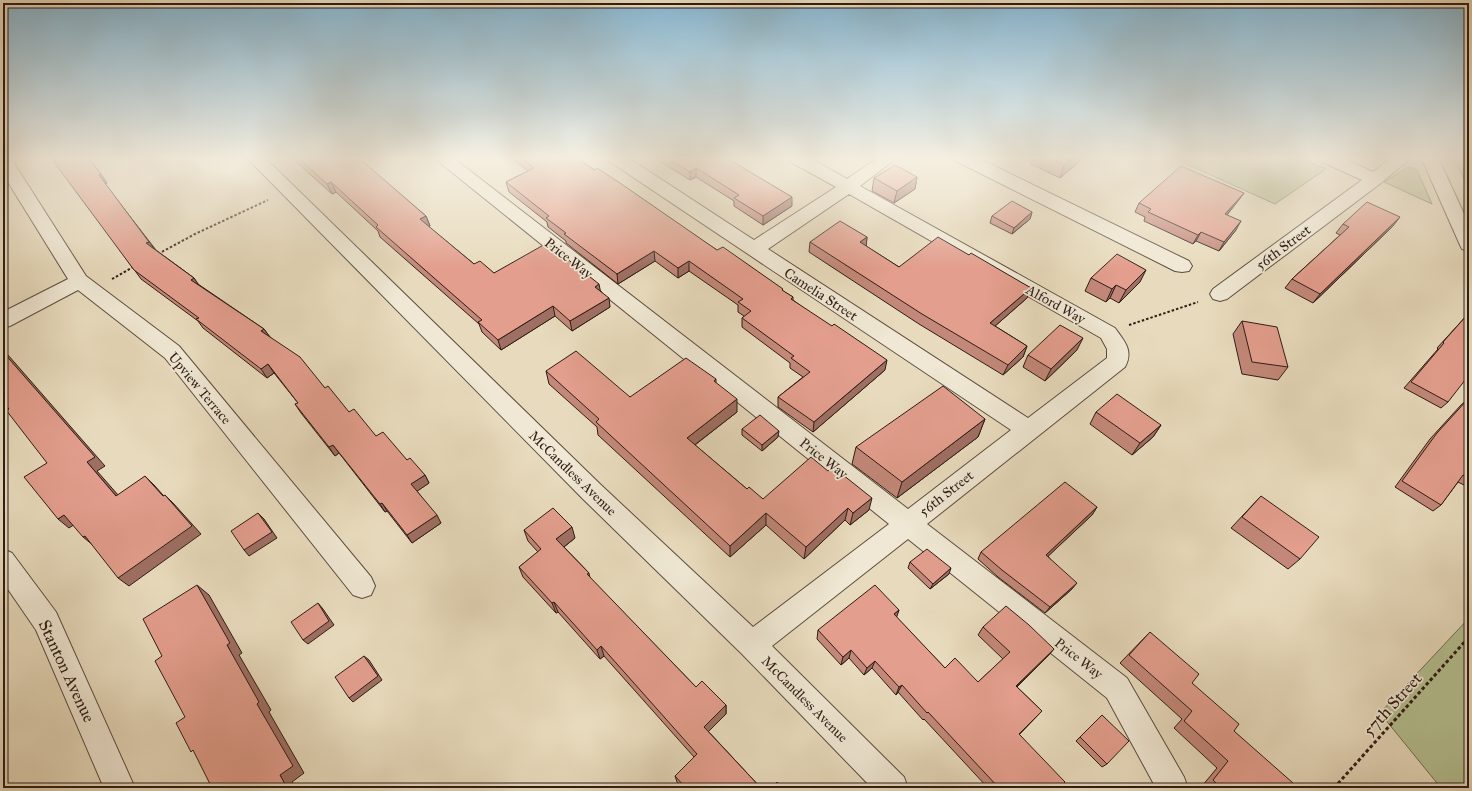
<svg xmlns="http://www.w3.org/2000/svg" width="1472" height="791" viewBox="0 0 1472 791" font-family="'IM FELL Great Primer',serif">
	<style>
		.green { fill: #b5c092; stroke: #726e54 }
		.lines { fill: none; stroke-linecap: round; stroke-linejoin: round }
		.minor-casing { stroke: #5c4c40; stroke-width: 2 }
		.path-far1 { stroke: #2e1c16; stroke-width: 2; stroke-dasharray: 2.5 2; stroke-linecap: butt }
		.path { stroke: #2e1c16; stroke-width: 3; stroke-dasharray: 3.5 2.5; stroke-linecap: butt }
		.minor { fill: #f0e8d4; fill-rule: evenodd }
		.wall { fill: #c38879; stroke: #2e1c16 }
		.shaded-wall { fill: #9f6f63; stroke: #2e1c16 }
		.building { fill: #e39e8d; stroke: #2e1c16 }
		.labels { text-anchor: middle; stroke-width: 3.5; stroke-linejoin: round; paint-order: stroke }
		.street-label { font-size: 14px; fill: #2e1c16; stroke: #f0e8d4 }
		.near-street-label { font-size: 17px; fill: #2e1c16; stroke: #f0e8d4 }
	</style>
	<rect width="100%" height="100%" fill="#e8dbbd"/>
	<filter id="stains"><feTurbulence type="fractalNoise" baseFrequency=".005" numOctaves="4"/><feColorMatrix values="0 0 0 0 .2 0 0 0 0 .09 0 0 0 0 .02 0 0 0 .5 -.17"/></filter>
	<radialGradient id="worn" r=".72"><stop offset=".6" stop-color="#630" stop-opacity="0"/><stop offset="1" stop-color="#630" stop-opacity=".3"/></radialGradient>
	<g class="green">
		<polygon points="1171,157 1299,157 1326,169 1275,204"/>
		<polygon points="1453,157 1469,157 1469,189"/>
		<polygon points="1408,167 1417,170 1432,204 1384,182"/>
		<polygon points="1469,618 1469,788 1441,788 1380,713"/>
	</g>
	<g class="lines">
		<defs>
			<g id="minor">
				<polygon points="3,157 10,157 86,276 179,346 371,577 375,586 371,595 362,598 353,595 165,358 78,290 10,326 3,328 3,312 68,279 3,174"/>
				<path d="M246,157H264L601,485L753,627L889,524L433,157H452L908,509L1011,430L609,161L607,157H627L754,240L836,187L789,161L787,157H808L847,179L879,157H898L860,186L1115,328C1124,341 1134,350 1125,367L927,524L1127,678L1184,777L1188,788H1156L1107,698L908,539L772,646L904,777L908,788H872L742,654L583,499ZM849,194L1101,338L1107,349V358L1028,418L768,249Z"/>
				<polygon points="954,157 976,157 1189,261 1192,266 1189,271 1182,272 1175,271 956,161"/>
				<polygon points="1318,157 1341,157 1373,172 1393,157 1412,157 1381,183 1227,299 1220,301 1213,299 1210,294 1213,289 1362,180 1320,161"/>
				<polygon points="1421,157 1438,157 1469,225 1469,251 1462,249 1460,245"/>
				<polygon points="3,549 12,553 56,612 135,788 104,788 36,630 3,582"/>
			</g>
		</defs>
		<use href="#minor" class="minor-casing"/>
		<g class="path-far1">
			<polyline points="158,254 195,234 268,200"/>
			<polyline points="112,279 135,266"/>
			<polyline points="1129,325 1198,302"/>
		</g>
		<polyline class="path" points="1334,788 1469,637"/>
		<use href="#minor" class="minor"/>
	</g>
	<g class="wall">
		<polygon points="292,157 353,157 426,216 430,226 429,227 474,264 494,273 601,291 610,307 572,331 555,316 501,350 482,332 479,324 380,237 378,231 336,192 332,194 293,159"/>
		<polygon points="509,157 575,157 717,250 783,291 793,297 793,300 885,370 813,432 778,407 778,397 803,377 790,368 790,363 742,327 742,318 744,316 738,312 738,305 689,271 678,278 655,261 618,284 566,243 566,241 548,227 547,222 509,192 506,182 528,171"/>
		<polygon points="653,157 725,157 792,206 763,225 734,206 734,201 696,177 690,180"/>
		<polygon points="1034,157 1081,157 1079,162 1060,178 1031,164"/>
		<polygon points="55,161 107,183 105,184 156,250 194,278 198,284 264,329 269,336 325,388 349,412 376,436 407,460 425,475 429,483 417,491 441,523 412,543 387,511 385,512 339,453 335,456 301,413 295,404 298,403 274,373 267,378 203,328 198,321 141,279"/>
		<polygon points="917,177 915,189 894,203 872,191 874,178"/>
		<polygon points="1244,193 1238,201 1227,215 1236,230 1219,251 1196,241 1193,244 1144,221 1145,217 1135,212 1139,203"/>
		<polygon points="1032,212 1030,219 1012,234 990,223 992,216"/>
		<polygon points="1343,224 1393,226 1313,303 1285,288 1292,279 1340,235 1336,233"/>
		<polygon points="867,237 866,246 899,267 969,255 1031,288 1027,298 995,326 1027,346 1023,357 1003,375 919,324 809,252 810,242"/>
		<polygon points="1091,278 1140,282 1119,303 1110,298 1106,302 1085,291"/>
		<polygon points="1468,314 1448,402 1441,408 1404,388 1438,349 1437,348"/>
		<polygon points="1242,321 1288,367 1278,380 1242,374 1233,334"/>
		<polygon points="1077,350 1045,381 1023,367 1028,355"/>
		<polygon points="546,371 630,397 716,379 716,383 737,412 695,445 747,489 763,499 869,510 850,525 845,520 804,559 766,525 730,557 598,435 597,427 549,384"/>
		<polygon points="1468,399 1469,400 1469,481 1464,485 1458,482 1441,505 1433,511 1395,487 1430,439 1461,405"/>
		<polygon points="1096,412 1161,425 1153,437 1132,455 1090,424"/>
		<polygon points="985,419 978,437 897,498 852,464 856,447"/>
		<polygon points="742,429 778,437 762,451 742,435"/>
		<polygon points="1261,496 1300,559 1288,569 1231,528"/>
		<polygon points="1097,507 1092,515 1048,556 1072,589 1045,613 998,577 978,559 981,552"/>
		<polygon points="524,530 575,538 564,547 589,573 590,578 696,687 726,705 726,714 708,731 761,788 682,788 677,782 675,776 694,757 604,656 600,659 558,612 556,613 523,577 519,567 538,552 528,541"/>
		<polygon points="910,562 949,574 930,589 908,568"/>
		<polygon points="899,610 896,617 945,668 978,682 1003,659 978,635 983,627 1054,649 1047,657 1017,687 1042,711 1019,735 1060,788 988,788 924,719 923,720 898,692 896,695 872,668 864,675 849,658 841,665 817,639 818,630"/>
		<polygon points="1150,632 1192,683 1234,731 1290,788 1204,788 1202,786 1217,768 1174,728 1182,719 1120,663"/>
		<polygon points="1102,715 1107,764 1102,767 1076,741"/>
	</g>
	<g class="shaded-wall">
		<polygon points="1074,157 1081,157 1079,162 1060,178 1064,165"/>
		<polygon points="696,168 696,177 690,180 690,172"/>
		<polygon points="101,174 107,183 105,184 99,175"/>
		<polygon points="917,177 915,189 894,203 897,191"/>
		<polygon points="331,182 336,192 332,194 327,184"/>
		<polygon points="1244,193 1238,201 1220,223 1225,214"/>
		<polygon points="792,197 792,206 763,225 763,216"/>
		<polygon points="1032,212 1030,219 1012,234 1014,228"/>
		<polygon points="426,216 430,226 424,229 420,219"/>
		<polygon points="1400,217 1393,226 1313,303 1320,294"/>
		<polygon points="1241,221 1236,230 1219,251 1224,242"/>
		<polygon points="1201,232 1196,241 1193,244 1198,235"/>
		<polygon points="867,237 866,248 860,242"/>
		<polygon points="149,242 156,251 146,243"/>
		<polygon points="654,251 655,261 618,284 617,274"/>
		<polygon points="689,261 689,271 678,278 678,268"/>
		<polygon points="1146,270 1140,282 1119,303 1126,290"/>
		<polygon points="194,278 200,287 191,280"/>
		<polygon points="599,284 601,294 595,287"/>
		<polygon points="1116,285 1110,298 1106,302 1112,289"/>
		<polygon points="1031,288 1027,298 986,334 990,323"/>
		<polygon points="609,298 610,307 572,331 570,321"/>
		<polygon points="553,306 555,316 501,350 498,340"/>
		<polygon points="264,329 270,337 261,331"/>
		<polygon points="1083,338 1077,350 1045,381 1051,369"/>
		<polygon points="1027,346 1023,357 1003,375 1008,365"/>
		<polygon points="3,350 8,355 105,466 97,471 126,504 116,496 87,462 3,352"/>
		<polygon points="887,360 885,370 813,432 814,422"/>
		<polygon points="268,364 274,373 267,378 261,369"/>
		<polygon points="737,399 737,412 688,450 687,438"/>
		<polygon points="985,419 978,437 897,498 902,482"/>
		<polygon points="1161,425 1153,437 1132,455 1140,443"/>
		<polygon points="779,431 778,437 762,451 762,445"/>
		<polygon points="333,445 339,453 335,456 329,447"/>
		<polygon points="425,475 429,483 416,492 411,484"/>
		<polygon points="145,476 154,485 172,505 163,496"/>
		<polygon points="165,495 174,504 201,534 129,586 118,578"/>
		<polygon points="872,498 869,510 850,525 853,513"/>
		<polygon points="382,503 387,511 385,512 380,504"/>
		<polygon points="1097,507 1092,515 1042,562 1046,555"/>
		<polygon points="848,508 845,520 804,559 806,547"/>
		<polygon points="258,513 264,519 277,538 249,556 244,550"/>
		<polygon points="766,513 766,525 730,557 730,546"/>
		<polygon points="64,515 75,524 69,528 58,519"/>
		<polygon points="437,515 441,523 412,543 407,535"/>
		<polygon points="572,527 575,538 560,550 556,539"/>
		<polygon points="85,536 94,546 83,537"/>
		<polygon points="951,568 949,574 930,589 933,584"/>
		<polygon points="1077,583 1072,589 1045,613 1050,607"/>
		<polygon points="197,585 209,595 242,653 239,655 271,710 269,712 304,773 292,782 295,788 287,788 280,775 257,704 227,645"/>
		<polygon points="554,602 558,612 556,613 552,603"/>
		<polygon points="318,603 323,609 334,625 308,644 303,640"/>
		<polygon points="899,610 896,619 894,614"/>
		<polygon points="601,646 604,656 600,659 597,650"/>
		<polygon points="1054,649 1047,657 1010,693 1016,686"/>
		<polygon points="851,650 849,658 841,665 843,657"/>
		<polygon points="364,656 369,660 382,680 353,702 349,698"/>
		<polygon points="875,661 872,668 864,675 867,668"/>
		<polygon points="902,685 898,692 896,695 899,687"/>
		<polygon points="726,705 726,714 705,735 704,727"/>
	</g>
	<g class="building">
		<polygon points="53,157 88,157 101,174 99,175 149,242 146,243 194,278 191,280 264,329 261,331 300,357 325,388 328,386 349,412 354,409 376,436 383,432 407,460 410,458 425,475 411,484 437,515 407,535 382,503 380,504 333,445 329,447 295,404 298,403 268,364 261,369 196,319 199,318 134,270 54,162 55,161"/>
		<polygon points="297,157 353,157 356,161 360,159 426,216 420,219 474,264 480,261 494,273 547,243 599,284 595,287 609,298 570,321 553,306 498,340 478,322 482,320 376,227 378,225 331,182 327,184"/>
		<polygon points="520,157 575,157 594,170 597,168 620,183 717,250 723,247 783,289 782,290 793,297 791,299 832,326 834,324 887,360 814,422 778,397 810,372 791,358 794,356 742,318 751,311 738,302 743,299 689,261 678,268 654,251 617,274 564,234 566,233 546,218 549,216 506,182 534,168"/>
		<polygon points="666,157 725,157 792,197 763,216 734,198 739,195 696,168 690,172"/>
		<polygon points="1048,157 1074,157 1064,165"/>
		<polygon points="895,165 917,177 897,191 874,178"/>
		<polygon points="1181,166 1244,193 1225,214 1241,221 1224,242 1201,232 1198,235 1148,212 1151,209 1139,203"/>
		<polygon points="1012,201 1032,212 1014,228 992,216"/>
		<polygon points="1367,202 1400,217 1320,294 1292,279 1349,227 1343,224"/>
		<polygon points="840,221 867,237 860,242 899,267 938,237 969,255 971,253 1031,288 990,323 1027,346 1008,365 922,314 810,242"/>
		<polygon points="1117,254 1146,270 1126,290 1116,285 1112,289 1091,278"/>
		<polygon points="1468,314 1469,314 1469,375 1448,402 1411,382 1444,343 1443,342"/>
		<polygon points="1242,321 1277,327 1288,367 1252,362"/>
		<polygon points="1060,325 1083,338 1051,369 1028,355"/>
		<polygon points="576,351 630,397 686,358 716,379 714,381 737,399 687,438 747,489 749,487 763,499 811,457 828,471 833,467 872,498 853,513 848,508 806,547 766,513 730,546 596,422 599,419 546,371"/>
		<polygon points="3,352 95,457 87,462 116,496 145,476 163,496 165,495 192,526 118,578 85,536 83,537 64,515 58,519 24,477 47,463 6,410 9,409 3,402"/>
		<polygon points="943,386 985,419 902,482 856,447"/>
		<polygon points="1117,394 1161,425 1140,443 1096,412"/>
		<polygon points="1468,399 1469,400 1469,478 1463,475 1441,505 1402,481 1437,433"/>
		<polygon points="760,415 779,431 762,445 742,429"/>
		<polygon points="1065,482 1097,507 1046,555 1077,583 1050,607 1002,570 981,552"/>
		<polygon points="1261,496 1319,537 1300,559 1242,517"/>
		<polygon points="553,508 572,527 556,539 589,573 587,574 696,687 702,681 726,705 704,727 761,788 686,788 675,776 697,754 601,646 597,650 554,602 552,603 519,567 541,549 524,530"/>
		<polygon points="258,513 272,532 244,550 231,531"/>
		<polygon points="927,549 951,568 933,584 910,562"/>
		<polygon points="197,585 230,643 227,645 259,702 257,704 293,766 280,775 287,788 212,788 193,750 191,752 176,723 185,717 155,661 162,656 143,619"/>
		<polygon points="875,585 899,610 894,614 945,668 955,658 978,682 1010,652 983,627 1006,606 1029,625 1054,649 1016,686 1042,711 1019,734 1065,782 1060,788 999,788 928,712 927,713 902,685 899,687 875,661 867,668 851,650 843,657 818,630"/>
		<polygon points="318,603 329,621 303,640 291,622"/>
		<polygon points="1150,632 1199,674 1192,683 1239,724 1234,731 1293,783 1290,788 1221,788 1213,780 1228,761 1184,721 1192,711 1129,655"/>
		<polygon points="364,656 378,676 349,698 335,677"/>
		<polygon points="1102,715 1129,741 1107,764 1080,737"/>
		<polygon points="777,782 782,788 772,788"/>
	</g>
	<linearGradient id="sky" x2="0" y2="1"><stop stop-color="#87b7d2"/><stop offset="0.59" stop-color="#f5efe1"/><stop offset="1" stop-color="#f5efe1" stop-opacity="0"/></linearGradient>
	<rect width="1472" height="268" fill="url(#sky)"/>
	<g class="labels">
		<g class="street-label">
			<text transform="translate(1283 247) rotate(-37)" y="5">56th Street</text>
			<text transform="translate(569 258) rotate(38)" y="5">Price Way</text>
			<text transform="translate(821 294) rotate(33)" y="5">Camelia Street</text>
			<text transform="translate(1056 304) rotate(29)" y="5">Alford Way</text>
			<text transform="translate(200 388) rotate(50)" y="5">Upview Terrace</text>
			<text transform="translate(824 458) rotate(38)" y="5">Price Way</text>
			<text transform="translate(573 473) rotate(44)" y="5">McCandless Avenue</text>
			<text transform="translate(946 493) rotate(-38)" y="5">56th Street</text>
			<text transform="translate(1079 658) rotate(38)" y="5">Price Way</text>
			<text transform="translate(805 699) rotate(45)" y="5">McCandless Avenue</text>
		</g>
		<g class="near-street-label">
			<text transform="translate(67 671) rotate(65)" y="6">Stanton Avenue</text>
			<text transform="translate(1392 704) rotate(-48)" y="6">57th Street</text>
		</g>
	</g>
	<rect width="1472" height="791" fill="none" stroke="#e8dbbd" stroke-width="16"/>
	<rect x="4" y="4" width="1464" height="783" fill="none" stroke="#2e1c16" stroke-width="2"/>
	<rect x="8" y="8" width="1456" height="775" fill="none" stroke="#2e1c16"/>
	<rect width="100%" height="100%" filter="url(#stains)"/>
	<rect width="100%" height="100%" fill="url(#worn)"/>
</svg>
